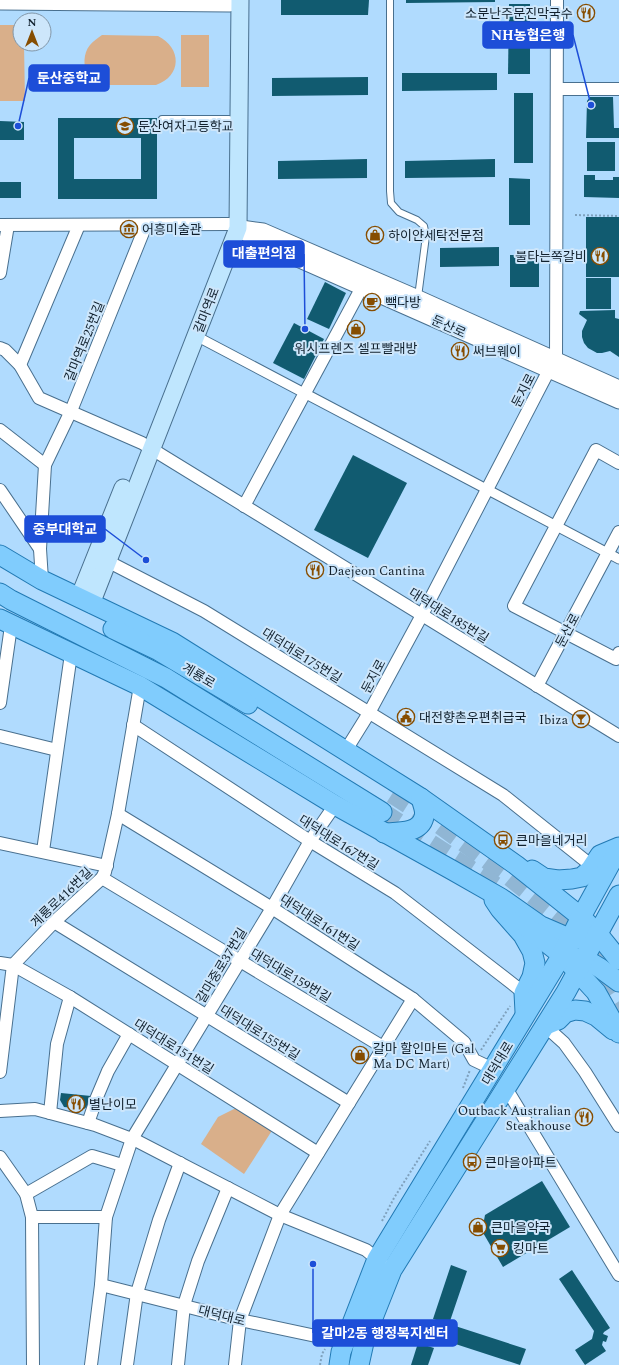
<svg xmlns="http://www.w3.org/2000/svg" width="619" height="1365" viewBox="0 0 619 1365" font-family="Spectral,'Noto Sans KR',serif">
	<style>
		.green { fill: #d9af8a }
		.building { fill: #115b70; fill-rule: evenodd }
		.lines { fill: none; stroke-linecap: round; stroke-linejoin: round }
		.primary-tunnel { stroke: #90b6d4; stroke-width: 19; stroke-dasharray: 19 10; stroke-linecap: butt }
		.service-casing { stroke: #49708f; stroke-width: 8 }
		.pedestrian-casing { stroke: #49708f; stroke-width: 11 }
		.minor-casing { stroke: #49708f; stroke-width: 14 }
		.tertiary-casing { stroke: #49708f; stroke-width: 17 }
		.secondary-casing { stroke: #49708f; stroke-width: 19 }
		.primary-casing { stroke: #227ab4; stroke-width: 21 }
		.path { stroke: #7fa1bd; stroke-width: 2; stroke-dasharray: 2 2; stroke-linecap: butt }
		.service { stroke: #fff; stroke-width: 6 }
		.pedestrian { stroke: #fff; stroke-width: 9 }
		.minor { stroke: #fff; stroke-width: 12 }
		.tertiary { stroke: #fff; stroke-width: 15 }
		.secondary { stroke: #bfe6fe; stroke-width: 17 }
		.primary { stroke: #80ccfd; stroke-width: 19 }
		.labels { text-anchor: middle; stroke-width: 4; stroke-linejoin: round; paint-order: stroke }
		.poi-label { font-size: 13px; fill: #11212e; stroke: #cde6fb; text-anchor: start }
		.street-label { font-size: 13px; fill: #11212e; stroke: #cde6fb }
		.leader { fill: none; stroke: #1d4ed8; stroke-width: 1.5 }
		.callout-dot { fill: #1d4ed8; stroke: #cde6fb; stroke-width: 1.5 }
		.callout { fill: #1d4ed8; stroke: #1d4ed8; stroke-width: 1.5 }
		.callout-label { font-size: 14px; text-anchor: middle; font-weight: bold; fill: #fff }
	</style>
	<rect width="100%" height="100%" fill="#b0dbfe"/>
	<g class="green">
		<polygon points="0,25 20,25 20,44 24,44 25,101 0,101"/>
		<path d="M102,35L158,36C182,48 182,76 156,85H101C96,82 91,80 88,75C83,67 83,53 90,45C93,41 98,38 102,35Z"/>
		<rect x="181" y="35" width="28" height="52"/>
		<polygon points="242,1105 273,1129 244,1174 201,1144 218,1117"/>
	</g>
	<g class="building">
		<polygon points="281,0 369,0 368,15 281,15"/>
		<polygon points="406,0 495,0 495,2 406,3"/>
		<polygon points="509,4 530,4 530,74 508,74"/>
		<polygon points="402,73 497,73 497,90 402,91"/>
		<polygon points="368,77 368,95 272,96 272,78"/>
		<rect x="514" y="93" width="19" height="70"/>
		<polygon points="590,97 613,97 614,128 619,128 619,138 586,138 587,101"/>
		<path d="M58,118H157V199H58ZM74,138H141V179H74Z"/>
		<polygon points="0,121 24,122 24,140 0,140"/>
		<rect x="587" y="142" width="28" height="29"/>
		<polygon points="367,159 367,178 278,179 278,161"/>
		<polygon points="495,159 495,177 405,178 405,161"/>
		<polygon points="584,175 595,175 595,180 613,180 613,177 619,177 619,198 584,197"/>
		<polygon points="509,178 530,179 530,225 509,225"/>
		<rect x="0" y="182" width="21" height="16"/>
		<rect x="586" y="217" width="33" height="60"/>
		<polygon points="499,247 499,266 440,267 440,248"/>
		<rect x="510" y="255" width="29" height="32"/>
		<rect x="586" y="278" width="25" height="31"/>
		<polygon points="325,282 346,293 329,329 307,319"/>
		<polygon points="615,310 615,318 619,319 619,357 610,351 602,353 597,353 588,348 584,343 582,337 582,331 587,320 579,314 580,311"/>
		<polygon points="294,323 324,339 304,379 273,363"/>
		<polygon points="353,455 407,483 368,558 314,530"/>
		<polygon points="61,1093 91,1096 90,1104 84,1109 64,1107 60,1100"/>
		<polygon points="542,1181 570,1227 503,1267 482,1231 485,1215"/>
		<polygon points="451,1265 467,1271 449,1324 526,1349 520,1365 437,1338 443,1322 433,1319"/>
		<polygon points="572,1270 610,1328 604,1332 603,1334 608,1336 606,1342 603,1341 602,1345 606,1351 585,1365 575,1350 592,1339 594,1331 559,1279"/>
		<polygon points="418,1343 434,1348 428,1365 411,1365"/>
	</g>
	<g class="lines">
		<g class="primary-tunnel">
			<polyline points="392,794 439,824 505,873 578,932 602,957 619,980"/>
			<polyline points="382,812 500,889"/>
			<polyline points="581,957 591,969 619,1012"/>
		</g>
		<defs>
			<g id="service">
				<polyline points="390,0 390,191 391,203 399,212 417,220 424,226 426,236 418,297"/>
				<polyline points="162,119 229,119"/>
			</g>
			<polyline id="pedestrian" points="196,336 619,559"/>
			<g id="minor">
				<polyline points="557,89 619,89"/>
				<polyline points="0,225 229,224"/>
				<polyline points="0,273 8,225"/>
				<polyline points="0,348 5,350 20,365 39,398 142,443 619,736"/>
				<polyline points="20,365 79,225"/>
				<polyline points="0,430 45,465"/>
				<polyline points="619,463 596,450 514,606 616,659 619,653"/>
				<polyline points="0,490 40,549"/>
				<polyline points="244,506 362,287"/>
				<polyline points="107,561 204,611 503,795 592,866"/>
				<polyline points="42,580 40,549 45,465 71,411 146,225"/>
				<polyline points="537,686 619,532"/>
				<polyline points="0,703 11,626"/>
				<polyline points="133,725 310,841 395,893 505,978 524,993"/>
				<polyline points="0,736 57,750"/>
				<polyline points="346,750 369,713 422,615 549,370 556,360 557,0"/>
				<polyline points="118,814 272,908 413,999 464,1042 474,1060 493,1069"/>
				<polyline points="0,843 107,866"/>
				<polyline points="43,851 71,654"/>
				<polyline points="102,878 383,1047"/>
				<polyline points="54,922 349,1103"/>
				<polyline points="0,963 13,965 70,997 318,1153"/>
				<polyline points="544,1025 564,1043 585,1072 619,1126"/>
				<polyline points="0,1072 13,965 54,922 102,878 105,872 118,814 140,686"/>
				<polyline points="506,1088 619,1275"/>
				<polyline points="0,1111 35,1109 95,1125 137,1141 280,1215 366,1250 382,1263"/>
				<polyline points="50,1113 57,1044 70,997"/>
				<polyline points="88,1123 97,1097 108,1071 129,1034"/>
				<polyline points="0,1157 26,1194 32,1217 33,1365"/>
				<polyline points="26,1194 92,1156 122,1165"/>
				<polyline points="32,1217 106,1217"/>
				<polyline points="101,1285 240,1320 330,1339 344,1343"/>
				<polyline points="91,1365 101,1285 106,1217 132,1139 272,908 310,841 335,805"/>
				<polyline points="127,1365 137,1293 159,1220 180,1163"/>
				<polyline points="178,1365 184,1305 198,1261 228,1188"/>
				<polyline points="235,1365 240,1320 280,1215 413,999"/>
			</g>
			<g id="tertiary">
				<polyline points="0,2 230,4"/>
				<polyline points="238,228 259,242 619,401"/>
				<polyline points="241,228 263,231 418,298 619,388"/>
			</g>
			<g id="secondary">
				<polyline points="79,598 123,488"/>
				<polyline points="91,604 238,228 240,0"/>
			</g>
			<g id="primary">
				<polyline points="0,555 42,580 172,642 421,798 516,865 581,917 598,934 619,960"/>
				<polyline points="0,593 11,600 166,678 382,812"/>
				<polyline points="0,619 140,686 335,805 452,870 501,898 541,926 571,939 587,939 598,934"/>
				<polyline points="113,629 159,651 248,704"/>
				<path d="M384,833C397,832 420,834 424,817C426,811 422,803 421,798"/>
				<polyline points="532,870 544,878 558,880 572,879 582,877 590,870 600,855 619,847"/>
				<polyline points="494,900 500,909 523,935 532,951 535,963 532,977 524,993 525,1012"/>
				<polyline points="528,928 562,955 596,992 619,1033"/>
				<polyline points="572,957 585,959 600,968 619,982"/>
				<polyline points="546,1025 558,1020 565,1013 575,1010 585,1011 596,1016 613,1030"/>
				<polyline points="339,1365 341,1352 377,1259 562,955 581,917 619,848"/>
				<polyline points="359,1365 365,1338 392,1270 566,992 619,895"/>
			</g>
		</defs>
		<use href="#service" class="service-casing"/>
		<use href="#pedestrian" class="pedestrian-casing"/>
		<use href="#minor" class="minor-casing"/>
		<use href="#tertiary" class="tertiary-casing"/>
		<use href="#secondary" class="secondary-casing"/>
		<use href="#primary" class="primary-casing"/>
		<g class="path">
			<polyline points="575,215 619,216"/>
			<polyline points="481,1050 510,1006"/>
			<polyline points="463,1088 470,1070"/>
			<polyline points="382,1221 394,1198 430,1141"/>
			<polyline points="320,1365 322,1354 325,1349"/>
		</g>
		<use href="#service" class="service"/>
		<use href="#pedestrian" class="pedestrian"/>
		<use href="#minor" class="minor"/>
		<use href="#tertiary" class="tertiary"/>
		<use href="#secondary" class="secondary"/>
		<use href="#primary" class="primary"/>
	</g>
	<defs>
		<symbol id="restaurant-ring" viewBox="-11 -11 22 22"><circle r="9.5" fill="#cde6fb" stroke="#864d01" stroke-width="1.5"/><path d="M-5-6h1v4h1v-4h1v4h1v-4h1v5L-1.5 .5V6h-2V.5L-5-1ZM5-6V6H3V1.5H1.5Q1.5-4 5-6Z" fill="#864d01"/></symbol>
		<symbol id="school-ring" viewBox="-11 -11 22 22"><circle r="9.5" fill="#cde6fb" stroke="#864d01" stroke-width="1.5"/><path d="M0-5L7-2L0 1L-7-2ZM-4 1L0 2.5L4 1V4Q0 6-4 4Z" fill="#864d01"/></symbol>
		<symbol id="museum-ring" viewBox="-11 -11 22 22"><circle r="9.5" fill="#cde6fb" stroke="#864d01" stroke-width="1.5"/><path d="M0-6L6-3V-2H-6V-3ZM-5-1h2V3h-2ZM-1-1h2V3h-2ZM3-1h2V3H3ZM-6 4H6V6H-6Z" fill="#864d01"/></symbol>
		<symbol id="shop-ring" viewBox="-11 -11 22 22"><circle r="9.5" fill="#cde6fb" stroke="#864d01" stroke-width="1.5"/><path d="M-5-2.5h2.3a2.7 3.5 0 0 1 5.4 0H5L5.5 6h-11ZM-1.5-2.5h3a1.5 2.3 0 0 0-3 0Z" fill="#864d01"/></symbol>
		<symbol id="cafe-ring" viewBox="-11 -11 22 22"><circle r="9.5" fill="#cde6fb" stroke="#864d01" stroke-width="1.5"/><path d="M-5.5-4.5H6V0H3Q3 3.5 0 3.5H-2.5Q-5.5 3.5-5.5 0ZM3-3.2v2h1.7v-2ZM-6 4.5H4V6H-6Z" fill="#864d01"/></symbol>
		<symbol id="civic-ring" viewBox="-11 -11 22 22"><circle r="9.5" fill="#cde6fb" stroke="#864d01" stroke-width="1.5"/><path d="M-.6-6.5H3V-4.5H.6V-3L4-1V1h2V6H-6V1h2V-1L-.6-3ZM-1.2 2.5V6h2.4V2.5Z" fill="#864d01"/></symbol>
		<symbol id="bar-ring" viewBox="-11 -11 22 22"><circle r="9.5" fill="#cde6fb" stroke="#864d01" stroke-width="1.5"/><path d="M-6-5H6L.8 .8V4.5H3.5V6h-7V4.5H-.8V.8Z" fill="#864d01"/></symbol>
		<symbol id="bus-ring" viewBox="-11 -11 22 22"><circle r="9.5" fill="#cde6fb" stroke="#864d01" stroke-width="1.5"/><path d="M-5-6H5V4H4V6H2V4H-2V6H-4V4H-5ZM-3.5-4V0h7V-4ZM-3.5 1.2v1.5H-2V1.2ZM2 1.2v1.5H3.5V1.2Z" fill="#864d01"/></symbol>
		<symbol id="supermarket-ring" viewBox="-11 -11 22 22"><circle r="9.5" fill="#cde6fb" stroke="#864d01" stroke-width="1.5"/><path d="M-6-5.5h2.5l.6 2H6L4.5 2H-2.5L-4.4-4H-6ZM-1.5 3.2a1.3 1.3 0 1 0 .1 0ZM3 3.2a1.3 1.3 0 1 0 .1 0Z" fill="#864d01"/></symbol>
	</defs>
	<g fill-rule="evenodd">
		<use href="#restaurant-ring" x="576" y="3" width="20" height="20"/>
		<use href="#school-ring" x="115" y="116" width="20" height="20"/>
		<use href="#museum-ring" x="119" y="219" width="20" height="20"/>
		<use href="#shop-ring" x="365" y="225" width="20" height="20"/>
		<use href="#restaurant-ring" x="590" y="246" width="20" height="20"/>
		<use href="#cafe-ring" x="362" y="292" width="20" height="20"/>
		<use href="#shop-ring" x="346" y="319" width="20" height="20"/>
		<use href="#restaurant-ring" x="450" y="341" width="20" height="20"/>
		<use href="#restaurant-ring" x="305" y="560" width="20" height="20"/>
		<use href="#civic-ring" x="396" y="707" width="20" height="20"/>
		<use href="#bar-ring" x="571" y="709" width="20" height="20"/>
		<use href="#bus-ring" x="493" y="830" width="20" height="20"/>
		<use href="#shop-ring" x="350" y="1045" width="20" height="20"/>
		<use href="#restaurant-ring" x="66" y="1094" width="20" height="20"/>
		<use href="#restaurant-ring" x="574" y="1107" width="20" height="20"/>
		<use href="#bus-ring" x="462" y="1152" width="20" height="20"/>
		<use href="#shop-ring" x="468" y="1217" width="20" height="20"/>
		<use href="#supermarket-ring" x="490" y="1238" width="20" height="20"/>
	</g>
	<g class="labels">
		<g class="poi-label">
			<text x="573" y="18" text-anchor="end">소문난주문진막국수</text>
			<text x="138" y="131">둔산여자고등학교</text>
			<text x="142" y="234">어흥미술관</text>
			<text x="388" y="240">하이얀세탁전문점</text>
			<text x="587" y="261" text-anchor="end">불타는쪽갈비</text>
			<text x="385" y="307">빽다방</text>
			<text x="356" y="353" text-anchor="middle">워시프렌즈 셀프빨래방</text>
			<text x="473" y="356">써브웨이</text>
			<text x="328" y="575">Daejeon Cantina</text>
			<text x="419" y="722">대전향촌우편취급국</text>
			<text x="568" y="724" text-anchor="end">Ibiza</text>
			<text x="516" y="845">큰마을네거리</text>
			<text x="373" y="1053">갈마 할인마트 (Gal<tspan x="373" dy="15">Ma DC Mart)</tspan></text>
			<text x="89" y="1109">별난이모</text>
			<text x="571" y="1115" text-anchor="end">Outback Australian<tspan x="571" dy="15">Steakhouse</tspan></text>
			<text x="485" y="1167">큰마을아파트</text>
			<text x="491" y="1232">큰마을약국</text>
			<text x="513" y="1253">킹마트</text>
		</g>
		<g class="street-label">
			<text transform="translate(206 310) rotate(-69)" y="5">갈마역로</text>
			<text transform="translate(449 326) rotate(24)" y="5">둔산로</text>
			<text transform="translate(84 341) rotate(-68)" y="5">갈마역로25번길</text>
			<text transform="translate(523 390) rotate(-63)" y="5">둔지로</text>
			<text transform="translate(449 615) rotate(32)" y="5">대덕대로185번길</text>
			<text transform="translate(567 630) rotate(-62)" y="5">둔산로</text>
			<text transform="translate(302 655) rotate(32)" y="5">대덕대로175번길</text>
			<text transform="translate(199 675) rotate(31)" y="5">계룡로</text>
			<text transform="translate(373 676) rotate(-62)" y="5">둔지로</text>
			<text transform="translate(339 842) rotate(32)" y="5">대덕대로167번길</text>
			<text transform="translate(61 897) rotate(-44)" y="5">계룡로416번길</text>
			<text transform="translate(320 922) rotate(33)" y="5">대덕대로161번길</text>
			<text transform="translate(221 965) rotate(-59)" y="5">갈마중로37번길</text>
			<text transform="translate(291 975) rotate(31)" y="5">대덕대로159번길</text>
			<text transform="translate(260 1032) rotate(32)" y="5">대덕대로155번길</text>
			<text transform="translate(174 1046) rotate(32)" y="5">대덕대로151번길</text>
			<text transform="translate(497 1063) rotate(-59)" y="5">대덕대로</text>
			<text transform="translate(222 1315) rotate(14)" y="5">대덕대로</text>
		</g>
	</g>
	<path class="leader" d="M591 105L573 35M18 126L29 78M305 329L304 254M146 560L105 529M313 1264L313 1333"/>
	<g class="callout-dot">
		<circle cx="591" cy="105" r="4"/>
		<circle cx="18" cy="126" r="4"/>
		<circle cx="305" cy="329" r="4"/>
		<circle cx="146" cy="560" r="4"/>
		<circle cx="313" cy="1264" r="4"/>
	</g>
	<g class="callout">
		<rect x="483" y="22" width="90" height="26" rx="4"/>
		<rect x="29" y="65" width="80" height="26" rx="4"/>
		<rect x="224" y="241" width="80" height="26" rx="4"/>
		<rect x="25" y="516" width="80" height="26" rx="4"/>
		<rect x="313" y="1320" width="144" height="26" rx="4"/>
	</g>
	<g class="callout-label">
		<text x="528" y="40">NH농협은행</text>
		<text x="69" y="83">둔산중학교</text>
		<text x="264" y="258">대출편의점</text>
		<text x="65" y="534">중부대학교</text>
		<text x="385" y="1338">갈마2동 행정복지센터</text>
	</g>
	<g transform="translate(32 32)"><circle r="19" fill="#cde6fb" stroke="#8297a9"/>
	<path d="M0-3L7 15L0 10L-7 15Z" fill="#864d01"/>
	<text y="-6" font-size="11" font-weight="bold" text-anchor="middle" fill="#11212e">N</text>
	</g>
</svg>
